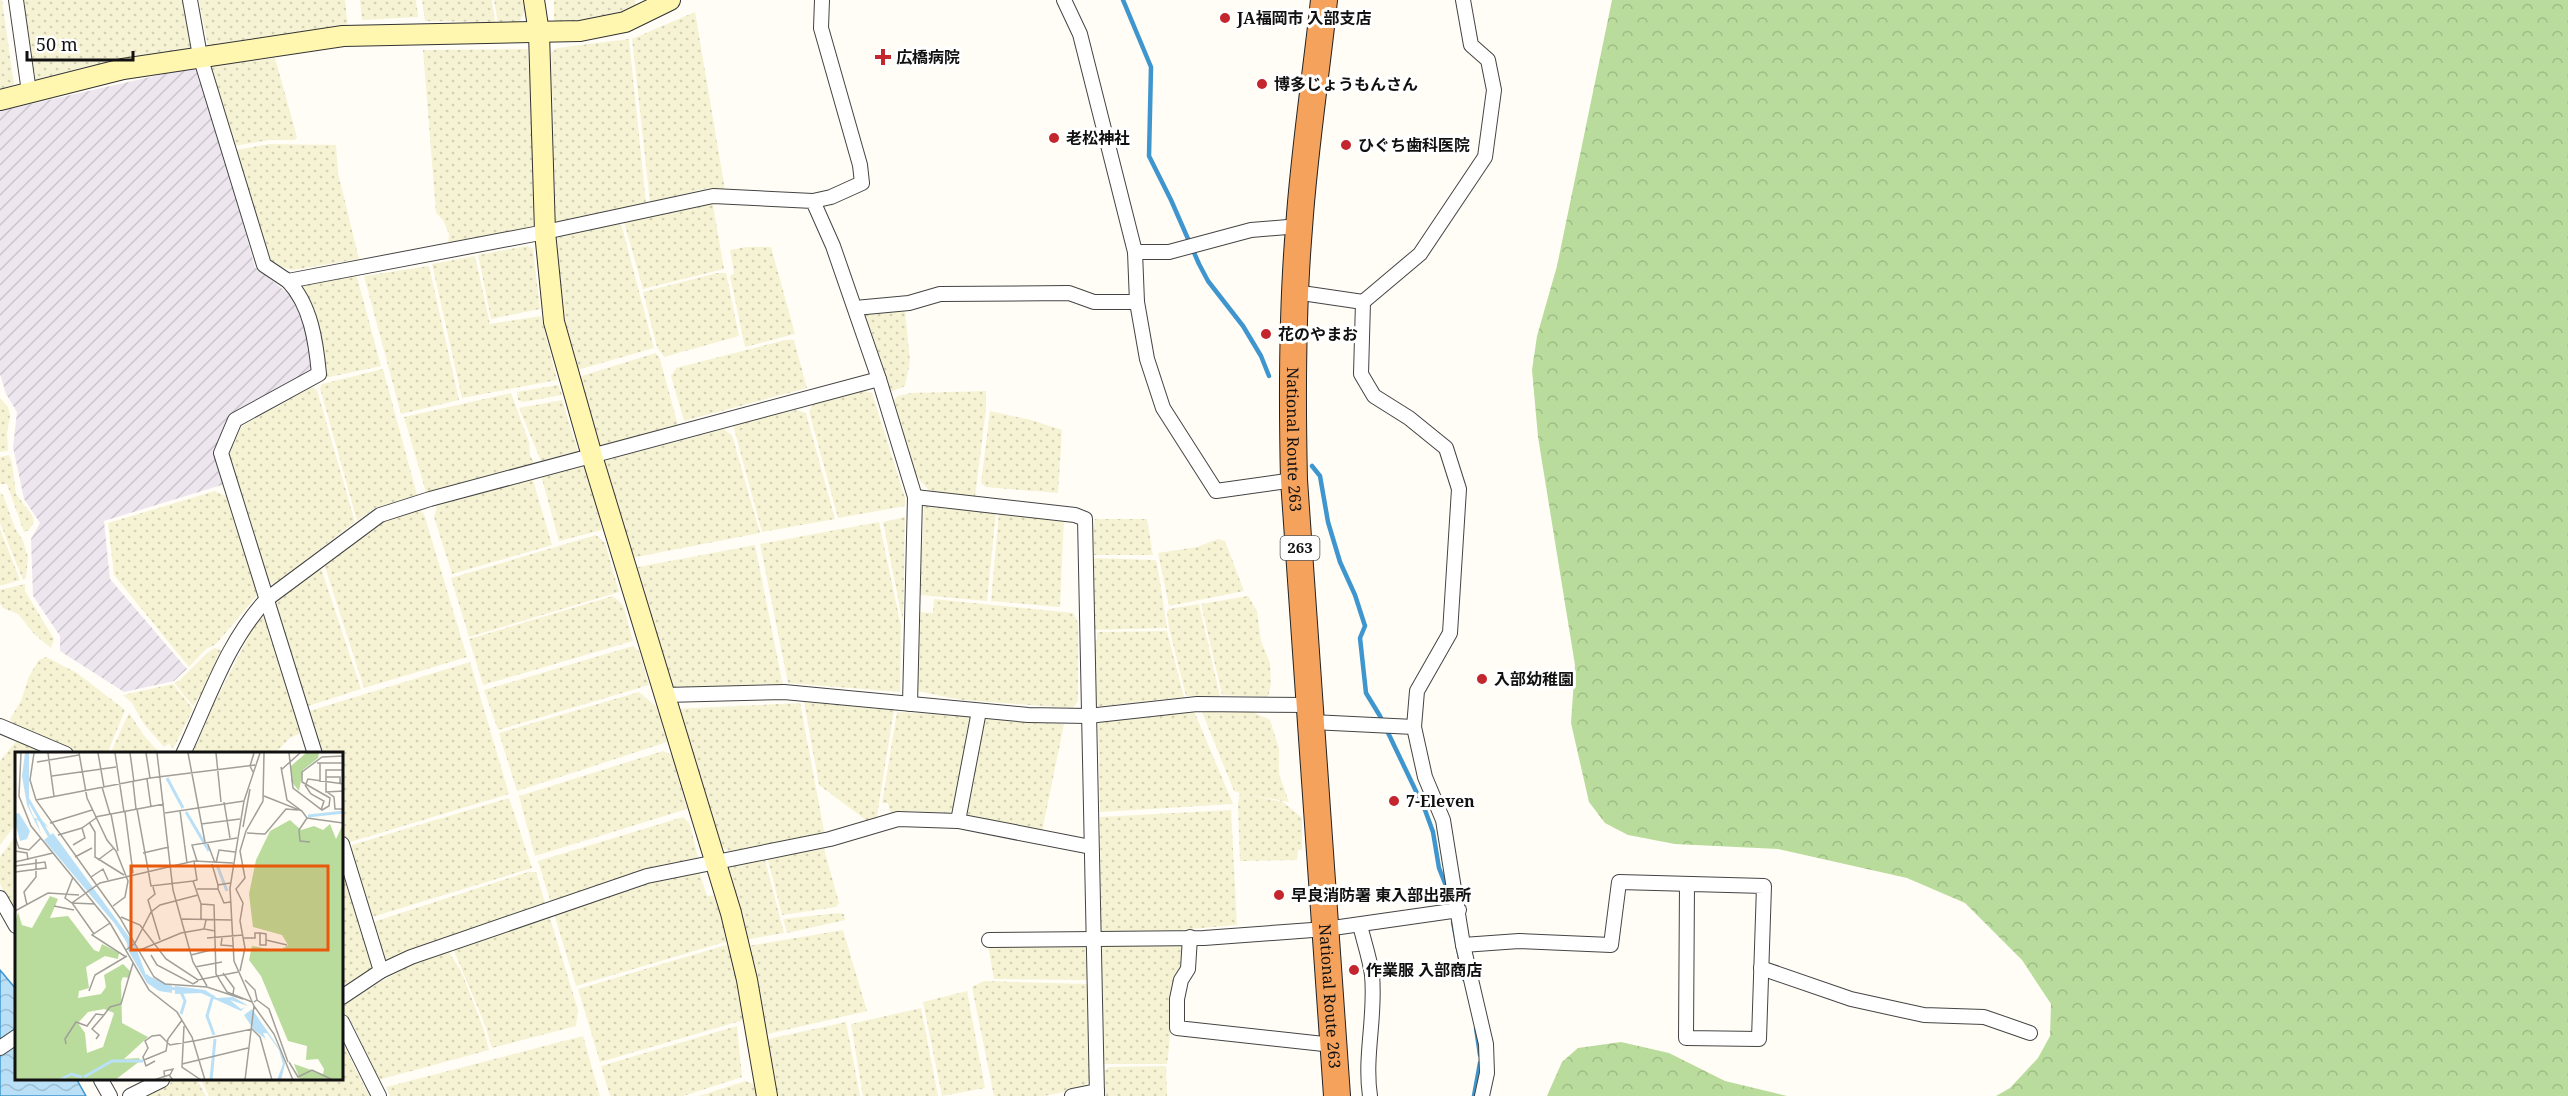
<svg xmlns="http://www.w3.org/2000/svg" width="2568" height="1096" viewBox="0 0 2568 1096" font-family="'Noto Serif','Noto Sans JP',serif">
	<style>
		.industrial { fill: url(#industrial-furrows) }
		.farmland { fill: url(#farmland-dots) }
		.forest { fill: url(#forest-crowns) }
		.water { fill: url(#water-waves); stroke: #3f96cf; stroke-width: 1.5 }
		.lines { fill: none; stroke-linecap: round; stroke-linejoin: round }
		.stream { stroke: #3f96cf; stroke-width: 4.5 }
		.street-casing { stroke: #444; stroke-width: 16 }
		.secondary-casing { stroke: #333; stroke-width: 22 }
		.highway-casing { stroke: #222; stroke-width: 28 }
		.street { stroke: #fff; stroke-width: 14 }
		.secondary { stroke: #fff6b0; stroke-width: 20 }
		.highway { stroke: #f5a25d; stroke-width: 26 }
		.poi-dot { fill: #c4262e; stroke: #fff; stroke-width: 2 }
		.labels { text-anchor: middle; stroke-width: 6; stroke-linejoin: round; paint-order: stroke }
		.shield { fill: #fff; stroke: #585858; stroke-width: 1.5 }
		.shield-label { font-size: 15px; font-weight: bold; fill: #111 }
		.poi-label { font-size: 16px; font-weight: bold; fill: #111; stroke: #fff; text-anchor: start }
		.street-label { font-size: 16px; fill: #111; stroke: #fff }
		.inset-river { fill: none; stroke: #b9e0f7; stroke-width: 3 }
		.inset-road { fill: none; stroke: #a09f9a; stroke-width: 1.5 }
		.view { fill: #e8590c; fill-opacity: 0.15; stroke: #e8590c; stroke-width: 3 }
		.inset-edge { fill: none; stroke: #111; stroke-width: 3 }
	</style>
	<defs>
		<pattern id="industrial-furrows" width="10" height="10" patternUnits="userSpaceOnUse" patternTransform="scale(1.5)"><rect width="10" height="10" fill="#eee6ef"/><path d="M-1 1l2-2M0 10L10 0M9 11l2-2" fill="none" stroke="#cbc4cc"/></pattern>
		<pattern id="farmland-dots" width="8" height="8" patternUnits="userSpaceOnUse" patternTransform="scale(1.5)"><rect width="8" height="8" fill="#f6f3d4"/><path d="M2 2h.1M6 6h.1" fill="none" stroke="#d2cfb5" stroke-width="1.8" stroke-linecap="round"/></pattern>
		<pattern id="forest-crowns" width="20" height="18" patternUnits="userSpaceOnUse" patternTransform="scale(1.5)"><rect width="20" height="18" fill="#b9dc9c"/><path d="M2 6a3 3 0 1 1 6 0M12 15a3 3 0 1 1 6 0" fill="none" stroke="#9ebc85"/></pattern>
		<pattern id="water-waves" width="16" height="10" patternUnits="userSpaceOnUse" patternTransform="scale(1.5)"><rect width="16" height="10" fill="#b9e0f7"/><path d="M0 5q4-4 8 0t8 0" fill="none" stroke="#9ebfd3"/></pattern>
	</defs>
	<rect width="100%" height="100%" fill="#fffdf5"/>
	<polygon class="industrial" points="199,66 255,267 291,296 310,338 313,370 299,382 226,421 215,455 225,484 104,521 110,579 187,669 174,681 124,692 60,651 60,636 33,596 31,539 40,523 24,499 13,447 17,412 6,394 0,374 0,111"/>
	<g class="farmland">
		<polygon points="0,0 2,0 14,85 0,90"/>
		<polygon points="22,0 185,0 194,47 191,51 136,57 81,68 35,81 32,79"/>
		<polygon points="199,0 345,0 348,28 208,46"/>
		<polygon points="360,0 416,0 418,17 362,20"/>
		<polygon points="422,0 492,0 495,22 425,21"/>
		<polygon points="494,0 528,0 528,4 519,23 498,23"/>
		<polygon points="554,0 635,0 636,6 615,16 585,22 554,24"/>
		<polygon points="695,12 725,190 708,188 650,202 632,39"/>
		<polygon points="629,39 646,203 556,224 551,53 557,48"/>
		<polygon points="528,49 535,230 448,244 449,234 443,220 436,213 423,50"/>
		<polygon points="275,58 297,137 295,140 269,140 234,146 211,66"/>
		<polygon points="270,144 336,145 338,173 359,259 293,270 274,265 271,261 236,150"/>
		<polygon points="707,203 713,205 724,269 643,289 624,222"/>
		<polygon points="618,223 622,227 654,348 577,370 562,318 553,239"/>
		<polygon points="527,246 533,249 540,309 491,319 478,255"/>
		<polygon points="746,247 771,247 795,334 745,347 730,276 734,273 730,250"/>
		<polygon points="475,256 490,324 541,316 557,380 462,398 432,264"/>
		<polygon points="429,266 459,400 401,414 364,276"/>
		<polygon points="717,273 726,273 739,336 664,357 657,347 643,292"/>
		<polygon points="349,275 357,277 381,366 325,378 320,335 300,284"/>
		<polygon points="905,310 910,362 905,386 890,392 865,317 866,313"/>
		<polygon points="785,340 794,340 807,388 684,421 671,376 676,368"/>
		<polygon points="656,353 660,359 678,425 606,446 599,445 578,377"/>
		<polygon points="383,369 417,495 375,508 357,521 320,388 322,384"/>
		<polygon points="558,385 562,395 523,402 518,400 517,392"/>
		<polygon points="312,387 317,390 355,522 275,584 269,583 227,455 242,426"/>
		<polygon points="865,391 872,393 905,498 905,506 838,518 809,411 814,403"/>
		<polygon points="986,391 986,409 975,497 939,494 929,490 916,476 891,403 898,396 911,393"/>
		<polygon points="511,393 529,442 530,455 535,465 426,492 404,417"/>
		<polygon points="0,398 8,407 10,416 7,433 8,451 0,452"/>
		<polygon points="562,400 578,451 541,461 519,408"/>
		<polygon points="796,410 806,413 835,519 762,532 733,425"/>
		<polygon points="990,411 1031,420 1062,430 1058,493 986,487 981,483"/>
		<polygon points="723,429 732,435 760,533 631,558 604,467 607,460"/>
		<polygon points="9,455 12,462 16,494 32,515 34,522 29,530 24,532 7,484 0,484 0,457"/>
		<polygon points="581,465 586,466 602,530 559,541 541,475"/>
		<polygon points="532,477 552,545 452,574 434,517 438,502"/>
		<polygon points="215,491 228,497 260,592 216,644 206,649 189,667 114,575 108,523"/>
		<polygon points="0,493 3,495 15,528 23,541 28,557 26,578 23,580 0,523"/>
		<polygon points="924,505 996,512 987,601 920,595"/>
		<polygon points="419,509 424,514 467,657 364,688 324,564 387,519"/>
		<polygon points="999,512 1064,518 1060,607 991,601"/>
		<polygon points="905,517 903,623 883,522"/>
		<polygon points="1095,519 1147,519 1153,555 1090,555 1089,525 1094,525"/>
		<polygon points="879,522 901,626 900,692 788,683 760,544"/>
		<polygon points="0,529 20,580 0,586"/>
		<polygon points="596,535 605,543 619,592 469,637 451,578"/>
		<polygon points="1218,539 1225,541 1244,591 1169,606 1158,553 1197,547"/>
		<polygon points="755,545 783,686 766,684 677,690 670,688 633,568"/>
		<polygon points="1090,558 1155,560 1157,563 1167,628 1091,630"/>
		<polygon points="320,565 361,689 305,707 276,605 282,595"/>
		<polygon points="25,584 25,591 54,639 51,648 35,635 18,614 3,608 0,603 0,590"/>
		<polygon points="613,596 623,605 633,641 483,685 469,639"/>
		<polygon points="1248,596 1257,611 1261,641 1270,663 1271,684 1268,697 1222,695 1201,604"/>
		<polygon points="934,599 1073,613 1078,623 1078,701 1073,708 962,700 917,691 920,612 933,613"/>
		<polygon points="1199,604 1220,696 1186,696 1169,628 1167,612 1169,609"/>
		<polygon points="267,616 301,733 290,738 274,754 188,754 257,620"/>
		<polygon points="1167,631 1184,697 1093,707 1091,642 1097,640 1097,632"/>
		<polygon points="633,646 639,651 649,685 498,730 484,690"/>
		<polygon points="215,648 222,651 206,687 193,706 174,683 179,681 207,653"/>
		<polygon points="46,657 77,673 125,710 107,754 80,754 13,725 10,719 21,701 29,676 39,660"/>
		<polygon points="470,662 509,794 347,843 342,828 342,754 319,754 306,712"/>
		<polygon points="173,684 193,709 173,749 169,743 164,747 144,724 132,703 123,695"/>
		<polygon points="639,692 657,707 667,742 517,791 499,733"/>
		<polygon points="804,702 894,710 876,822 870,823 819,785"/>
		<polygon points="800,703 825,836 731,852 716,844 675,709"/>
		<polygon points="1221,709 1251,711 1270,720 1279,749 1279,774 1289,802 1244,794 1283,802 1302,818 1302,850 1298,850 1297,860 1240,861 1238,804 1240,793 1234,791 1202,712"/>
		<polygon points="1194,711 1233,804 1100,812 1098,720"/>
		<polygon points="897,712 968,716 970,722 953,808 949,813 904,811 891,815 888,803 882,803"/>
		<polygon points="129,713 145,737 161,754 110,754"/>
		<polygon points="985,718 1064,724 1042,832 966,816"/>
		<polygon points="17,740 49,754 16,754 16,824 0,845 0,761"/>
		<polygon points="663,751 672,755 687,809 535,856 519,796"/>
		<polygon points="509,798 532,868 372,917 350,853 352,845"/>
		<polygon points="1231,810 1237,925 1167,931 1101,932 1100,817"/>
		<polygon points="683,817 690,824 698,858 609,882 551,903 538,861"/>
		<polygon points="16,835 16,914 0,884 0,857"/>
		<polygon points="823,845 839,903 836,907 782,915 767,856"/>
		<polygon points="764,856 784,933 744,940 723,864"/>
		<polygon points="342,863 372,961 371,971 343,989"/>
		<polygon points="699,871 707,896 715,895 728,941 576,986 554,914 650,879"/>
		<polygon points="528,872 536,872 546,906 389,961 382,960 370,923"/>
		<polygon points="838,913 844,914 845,920 787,933 783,919"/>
		<polygon points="550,918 578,1010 576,1026 492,1048 485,1025 454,951 475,941"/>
		<polygon points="843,930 867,1011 764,1035 748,946"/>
		<polygon points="1178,941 1184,946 1183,961 1177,975 1167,1064 1102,1064 1099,949 1103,942"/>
		<polygon points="726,945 731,949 744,1020 600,1062 578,989"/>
		<polygon points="988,945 1087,945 1087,980 994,979"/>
		<polygon points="449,952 461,971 483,1027 489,1050 378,1080 354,1027 342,1009 343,1005 415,961"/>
		<polygon points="984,981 1087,984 1090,1079 1084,1088 1044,1096 994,1096 972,987"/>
		<polygon points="967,991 985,1088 942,1096 923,1002"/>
		<polygon points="921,1008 938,1096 863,1096 851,1024"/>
		<polygon points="846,1022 860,1096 774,1096 764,1040"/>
		<polygon points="737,1026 742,1077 683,1096 610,1096 601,1066"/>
		<polygon points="583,1036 600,1096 390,1096 386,1087"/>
		<polygon points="342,1042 369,1096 209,1096 201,1080 342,1080"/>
		<polygon points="1166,1066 1167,1096 1101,1096 1101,1074 1109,1067"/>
		<polygon points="176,1080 197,1080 206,1096 145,1096"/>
		<polygon points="746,1081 756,1085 758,1096 699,1096"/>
	</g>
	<g class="forest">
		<polygon points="1612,0 2568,0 2568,1096 1996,1096 2010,1088 2038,1058 2050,1036 2051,1004 2022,960 1965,903 1907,878 1778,849 1675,844 1628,835 1605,823 1589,802 1571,723 1575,665 1538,437 1532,370 1537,336 1557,266"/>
		<polygon points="1621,1042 1669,1053 1725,1081 1787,1096 1547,1096 1562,1062 1578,1048"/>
	</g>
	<polygon class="water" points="0,970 16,989 16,1080 77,1080 86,1096 0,1096"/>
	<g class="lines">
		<g class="stream">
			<polyline points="1123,0 1151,67 1149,156 1171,200 1199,264 1208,281 1243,326 1261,356 1269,376"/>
			<polyline points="1312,466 1320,476 1328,522 1340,562 1355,595 1365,626 1360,638 1366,693 1380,716 1425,810 1433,832 1439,868 1450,896"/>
			<polyline points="1453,922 1464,979"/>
			<polyline points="1476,1028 1480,1055"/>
			<polyline points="1474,1096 1480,1063"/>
		</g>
		<defs>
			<g id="street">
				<polyline points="16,0 29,92"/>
				<polyline points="190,0 200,56 264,265 288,281 545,232 713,196 813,201 833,246 879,379 915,497 910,704"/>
				<polyline points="1064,0 1080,34 1135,252"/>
				<polyline points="1463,0 1471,45 1488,60 1494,90 1485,157 1420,254 1363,302 1361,374 1374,396 1409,418 1446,448 1459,489 1450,633 1417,691 1414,727 1425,777 1443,820 1463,945 1486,1044 1487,1073 1482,1096"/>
				<polyline points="813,201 831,197 862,183 860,165 821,28 822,0"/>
				<path d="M288,281C311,305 316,342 319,374L235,420L221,453L315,754"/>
				<polyline points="1295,292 1363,302"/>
				<polyline points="1137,302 1147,359 1163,408 1216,491 1294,480"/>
				<polyline points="855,308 909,303 940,294 1069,293 1094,302 1137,302 1135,252 1169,252 1251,230 1299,226"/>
				<polyline points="915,497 1075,515 1085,519 1097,1096"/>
				<polyline points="665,695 784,692 1028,715 1088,716 1197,704 1311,705"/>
				<polyline points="979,711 958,821 1091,847"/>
				<polyline points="1312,722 1414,727"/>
				<polyline points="0,726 66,754"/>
				<path d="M183,754C208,701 227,641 267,599L380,515L430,499L879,379"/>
				<polyline points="342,844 381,971"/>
				<polyline points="0,898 16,926"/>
				<path d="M1360,925C1364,942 1370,959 1372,975C1376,1016 1364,1056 1370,1096"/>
				<polyline points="1190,937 1188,969 1181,980 1177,999 1177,1028 1333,1045"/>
				<polyline points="989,940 1204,938 1326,929 1459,910"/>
				<polyline points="1463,945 1519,941 1611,945 1619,882 1764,886 1759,1039 1686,1038 1687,884"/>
				<polyline points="1761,968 1851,999 1924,1015 1984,1017 2030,1033"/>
				<polyline points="342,997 381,971 411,957 647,876 830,839 898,819 958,821"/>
				<polyline points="342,1022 379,1096"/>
				<polyline points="0,1048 16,1037"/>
				<polyline points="101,1080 110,1096"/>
				<polyline points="130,1096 162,1080"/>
				<polyline points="1072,1096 1097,1091"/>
			</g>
			<g id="secondary">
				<polyline points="534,0 539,33 545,232 554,322 592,456 731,913 747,980 767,1096"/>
				<polyline points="0,100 123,69 343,36 580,31 625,22 670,0"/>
			</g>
			<g id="highway">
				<path id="s1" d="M1324,0C1316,76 1304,152 1299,228C1292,312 1292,395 1294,480L1337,1096"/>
			</g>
		</defs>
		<use href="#street" class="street-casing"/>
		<use href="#secondary" class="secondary-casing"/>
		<use href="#highway" class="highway-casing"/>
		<use href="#street" class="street"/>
		<use href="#secondary" class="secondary"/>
		<use href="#highway" class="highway"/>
	</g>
	<g class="poi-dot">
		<circle cx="1225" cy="18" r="6"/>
		<path d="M880 48h6v6h6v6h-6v6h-6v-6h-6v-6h6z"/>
		<circle cx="1262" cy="84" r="6"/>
		<circle cx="1054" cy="138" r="6"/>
		<circle cx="1346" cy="145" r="6"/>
		<circle cx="1266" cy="334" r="6"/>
		<circle cx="1482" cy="679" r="6"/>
		<circle cx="1394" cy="801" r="6"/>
		<circle cx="1279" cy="895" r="6"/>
		<circle cx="1354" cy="970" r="6"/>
	</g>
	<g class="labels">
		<rect class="shield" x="1280.5" y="536" width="39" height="24" rx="4.5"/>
		<g class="shield-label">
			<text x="1300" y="553">263</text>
		</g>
		<g class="poi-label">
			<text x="1237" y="24">JA福岡市 入部支店</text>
			<text x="896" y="63">広橋病院</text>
			<text x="1274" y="90">博多じょうもんさん</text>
			<text x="1066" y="144">老松神社</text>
			<text x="1358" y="151">ひぐち歯科医院</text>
			<text x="1278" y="340">花のやまお</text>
			<text x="1494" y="685">入部幼稚園</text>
			<text x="1406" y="807">7-Eleven</text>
			<text x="1291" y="901">早良消防署 東入部出張所</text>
			<text x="1366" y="976">作業服 入部商店</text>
		</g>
		<g class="street-label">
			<text dy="6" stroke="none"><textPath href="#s1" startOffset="441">National Route 263</textPath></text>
			<text dy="6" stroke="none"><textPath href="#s1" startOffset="999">National Route 263</textPath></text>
		</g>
	</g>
	<g transform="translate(15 752)">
		<rect width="328" height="328" fill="#fffdf5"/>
		<path d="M291,1H304L303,6L288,18L284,39L276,29V14ZM275,68L286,78L299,74L308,78L315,72L321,87L328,72V328H285L279,312L308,322L309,317L303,307L291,308L292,294L273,289L246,224L234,208L237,194L264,199L273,193L267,183L238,175L234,142L241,108L255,79ZM35,144L43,147L35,166L53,164L79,198L84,200L87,192L104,201L103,207L90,204L71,215L74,236L64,239L63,246L86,242L91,235L89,223L108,212L115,219L114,226L108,225L106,230L107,271L133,285L109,307L124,306L125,309L100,328H0V172L3,160L7,173L17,176ZM89,257L99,261L88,295L72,301L70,281L63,271L73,260Z" fill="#b9dc9c" fill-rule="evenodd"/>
		<path d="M10,1H14V54L19,66L26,67L34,76L21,67L26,82L12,53L7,24ZM4,61L15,79L12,87L5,89L0,69V62ZM38,81L120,193L131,223L157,234V241L144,239L132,231L113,198L111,185L29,88ZM160,234L190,238L202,246L218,245L229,251L233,254L215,248L226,257L230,255L226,259L186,241L160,242ZM237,257L266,299L270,312L266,328H262L268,312L264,298L252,281H248L251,287L239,278L229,263Z" fill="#b9e0f7"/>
		<path class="inset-river" d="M152,26L168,56M13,47L36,87M171,60L194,99M293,64L329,60M202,113L212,139M101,171L115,193M131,223L144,235L162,237M166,240L170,249L166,262M198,243L192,264L199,283M105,309H128M69,325L97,309H105M45,328L56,322L67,325M196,328L200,287"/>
		<path class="inset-road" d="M6,1L4,44L16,74L95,171L134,238L162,260L177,285L190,328M19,1L15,28L21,48L105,166L139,225L150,232L192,235L228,247M33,1L39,44M64,1L72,46L92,88L101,99L113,129L110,145L98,154M83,1L89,35M100,1L109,60M115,1L119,30M131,1L135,26M142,1L158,138L178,210L192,234M173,1L190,90M201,1L206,50M274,1L278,36L307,58L314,54L315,46L287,30V20L307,5L329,4M22,10L64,3M302,11H329M266,15L272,48L287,59M266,18L285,1M329,18H311V40L329,39M238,20L235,14L239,1M37,24L101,15M311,25H325V32M132,27L136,55M118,30L121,57M305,30V11M291,32L293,27L329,32M290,33L296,42L309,49L306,58M87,35L95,62M312,40L319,45L320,57H329M249,44L287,59L292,66L328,71M21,48L135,26L240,13M209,50L215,86M122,57L136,134L178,129L186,152V168M165,59L172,111M110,60L118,121M150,61L229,49M96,62L103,99M80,65L149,52M292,66L284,78L285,89L295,90M74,70L80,80V105L109,123M35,71L77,58M186,72L225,67M228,75L235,37M232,81L250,82L271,57L283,58M43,83L67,76L81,66M0,85L4,96L14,98L26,86M192,90L200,111M58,93L70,86L67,76M0,99L12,101L13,108M128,101L154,95M60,105L77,96M83,108L99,96M182,109L177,93L222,86M0,110L38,101M201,111L204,98L220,100M197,112L203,133M0,114L30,110L31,116L0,120M58,125L50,146L57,151L80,152M76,125L88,117L93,128M178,129L182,128L179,109M138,135L140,142L133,148L145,188M182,137H203V133L215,131M203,137L209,151L215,150M186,152L199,153L201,222L212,240L237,250M12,153L9,140L21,125V107M39,154L59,158M0,159L33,141L64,143M106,165L125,173L151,207L183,228L223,220M167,167L216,168M191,168L189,177L200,179M95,171L77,183L111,205M79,182L57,151L85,131L179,109L218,111M192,186L228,183M207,186L206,193L218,194M228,186H240V181H245L251,182V193H245V181M251,188L272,193M111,198L120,191L136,160L145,153L183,143M125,198L166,181L189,177M136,203L142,213L178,232L183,229M176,203L200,197M180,215L207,210M225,219L230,196L225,169L228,151L221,137L230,126L225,99L231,79L248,49L249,1M208,221L219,236L218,242M230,228L240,238L242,248L239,250M74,239L80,223L112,204M242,248L254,257L273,310M239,254L259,282L278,328M169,274L167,315L186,328M81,287L84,283L77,277L89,263M179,289L237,277L245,285L257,328M51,292L50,287L61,270L72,274L81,262L89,263L95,255L106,252L118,211M129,308L151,299L153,287L167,268M140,309L131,314L128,305L133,296L130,289L137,284L145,283L155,293L178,289M274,310L283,325L297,318L318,328M167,312L233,296M139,328L154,323L158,328M150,328L149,319L158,317L155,323M230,328L239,254L219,209L215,136L229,49L245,1"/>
		<path class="view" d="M116,114H313V198H116Z"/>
		<rect width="328" height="328" class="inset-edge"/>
	</g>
	<path d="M27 51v9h106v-9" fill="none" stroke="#111111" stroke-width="3"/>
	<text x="36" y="51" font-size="18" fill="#111111" stroke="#ffffff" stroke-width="4.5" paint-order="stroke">50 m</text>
</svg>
